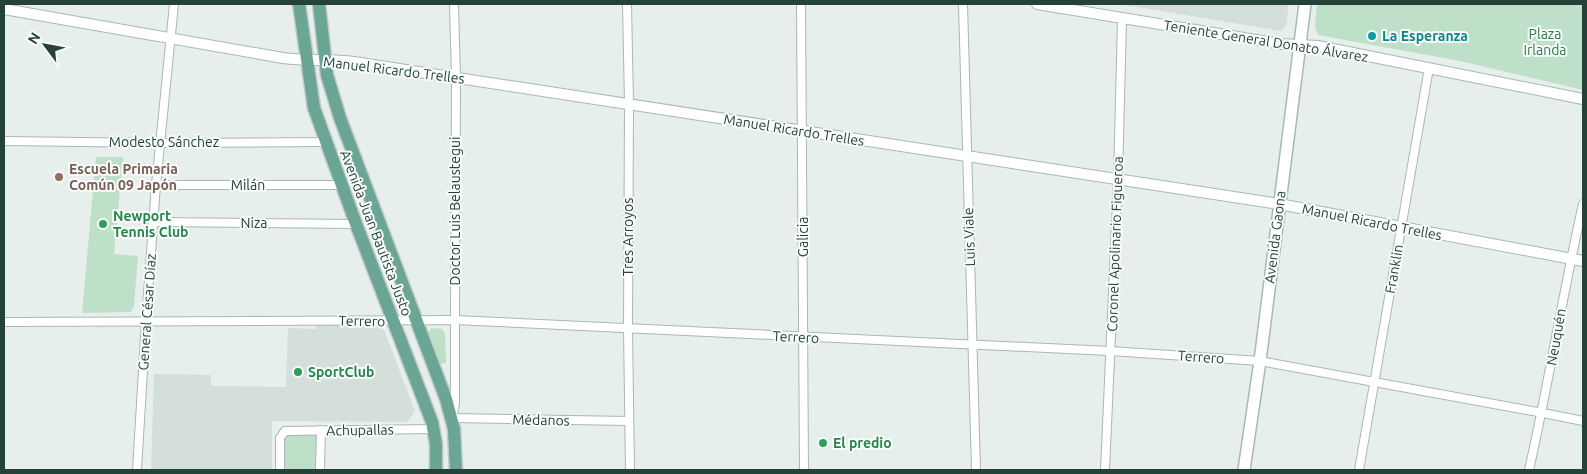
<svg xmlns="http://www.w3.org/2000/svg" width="1587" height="474" viewBox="0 0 1587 474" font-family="Ubuntu,sans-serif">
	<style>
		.built { fill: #d4dfda }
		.green { fill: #bfe0c8 }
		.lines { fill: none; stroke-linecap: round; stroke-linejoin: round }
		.minor-casing { stroke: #a8b8b2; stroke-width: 10 }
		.tertiary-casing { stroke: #a8b8b2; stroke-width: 12 }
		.secondary-casing { stroke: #a4bbb3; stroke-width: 14 }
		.primary-casing { stroke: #c2cac8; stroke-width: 15 }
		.minor { stroke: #fff; stroke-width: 8 }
		.tertiary { stroke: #fff; stroke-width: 10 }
		.secondary { stroke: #fff; stroke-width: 11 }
		.primary { stroke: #6aa596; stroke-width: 12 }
		.culture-dot { fill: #0f9aa8; stroke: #f7fbf9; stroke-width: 2 }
		.education-dot { fill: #8d6e63; stroke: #f7fbf9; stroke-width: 2 }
		.leisure-dot { fill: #2e9e5b; stroke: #f7fbf9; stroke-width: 2 }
		.labels { text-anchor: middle; stroke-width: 4; stroke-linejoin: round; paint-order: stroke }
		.park-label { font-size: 14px; fill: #2d7a4b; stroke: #f7fbf9 }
		.culture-label { font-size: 14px; font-weight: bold; fill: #0d838f; stroke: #f7fbf9; text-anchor: start }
		.street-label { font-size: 14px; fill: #24423a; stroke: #f7fbf9 }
		.education-label { font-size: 14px; font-weight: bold; fill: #785e54; stroke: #f7fbf9; text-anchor: start }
		.leisure-label { font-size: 14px; font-weight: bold; fill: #27864d; stroke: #f7fbf9; text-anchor: start }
	</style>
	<rect width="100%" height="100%" fill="#e6efeb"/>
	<g class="built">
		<polygon points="1119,4 1289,4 1286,26 1281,31"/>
		<polygon points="316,324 377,326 384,330 415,411 407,422 272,421 272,470 151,470 154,374 211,375 211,386 286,387 288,328 316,329"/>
	</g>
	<g class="green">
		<polygon points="1317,4 1583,4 1583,90 1460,61 1318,35 1315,26"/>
		<polygon points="96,157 123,157 114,254 138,256 134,306 131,312 82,313"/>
		<polygon points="431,328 442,329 445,334 446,363 438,364 427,337"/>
		<rect x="283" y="432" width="39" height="38"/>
	</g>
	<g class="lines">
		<defs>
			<g id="minor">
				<polyline points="454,4 456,78 455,320 455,404 452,418 629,421"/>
				<polyline points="627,4 629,104 628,328 630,470"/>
				<polyline points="801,4 804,470"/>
				<polyline points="963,4 976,470"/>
				<polyline points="4,141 160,143 325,142"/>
				<polyline points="156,185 341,185"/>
				<polyline points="153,222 356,224"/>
				<polyline points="4,322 455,320 1110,351 1260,361 1543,413 1583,421"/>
				<polyline points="137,470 146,320 156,185 174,4"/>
				<polyline points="280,470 280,438 285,431 434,429"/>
				<polyline points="320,470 321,430"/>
				<polyline points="1105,470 1118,180 1122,18"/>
				<polyline points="1359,470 1429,68"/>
				<path d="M1529,470C1549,382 1563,292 1583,204"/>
			</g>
			<g id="tertiary">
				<polyline points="1037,4 1281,44 1318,46 1583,99"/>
				<path d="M4,9L283,58C307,61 330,59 354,62L1279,204L1583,261"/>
			</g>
			<polyline id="secondary" points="1244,470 1260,361 1305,4"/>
			<g id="primary">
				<polyline points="299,4 314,108 356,224 432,422 436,444 436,470"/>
				<polyline points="319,4 327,75 340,118 446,399 454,429 456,470"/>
			</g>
		</defs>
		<use href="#minor" class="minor-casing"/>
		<use href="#tertiary" class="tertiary-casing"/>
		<use href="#secondary" class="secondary-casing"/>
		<use href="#primary" class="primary-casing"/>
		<use href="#minor" class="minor"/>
		<use href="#tertiary" class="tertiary"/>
		<use href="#secondary" class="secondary"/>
		<use href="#primary" class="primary"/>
	</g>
	<circle class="culture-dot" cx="1372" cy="36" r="5"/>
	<circle class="education-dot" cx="59" cy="177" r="5"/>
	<g class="leisure-dot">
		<circle cx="103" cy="224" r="5"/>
		<circle cx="298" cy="372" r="5"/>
		<circle cx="823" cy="443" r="5"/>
	</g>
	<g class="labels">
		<g class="park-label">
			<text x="1545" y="39">Plaza<tspan x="1545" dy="16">Irlanda</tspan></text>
		</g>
		<g class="culture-label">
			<text x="1382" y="41">La Esperanza</text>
		</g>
		<g class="street-label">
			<text transform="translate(1266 41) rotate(9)" y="5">Teniente General Donato Álvarez</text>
			<text transform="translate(394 70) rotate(7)" y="5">Manuel Ricardo Trelles</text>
			<text transform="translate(794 130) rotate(9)" y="5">Manuel Ricardo Trelles</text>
			<text x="164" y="147">Modesto Sánchez</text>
			<text x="248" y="190">Milán</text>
			<text transform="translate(455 211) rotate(-90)" y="5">Doctor Luis Belaustegui</text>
			<text transform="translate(1372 222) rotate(11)" y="5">Manuel Ricardo Trelles</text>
			<text x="254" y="228">Niza</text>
			<text transform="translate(376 233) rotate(69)" y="5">Avenida Juan Bautista Justo</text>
			<text transform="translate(628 237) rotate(-90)" y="5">Tres Arroyos</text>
			<text transform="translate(803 237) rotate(-90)" y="5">Galicia</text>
			<text transform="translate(969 237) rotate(-92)" y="5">Luis Viale</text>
			<text transform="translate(1275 237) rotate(-83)" y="5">Avenida Gaona</text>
			<text transform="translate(1115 244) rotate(-88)" y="5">Coronel Apolinario Figueroa</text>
			<text transform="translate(1394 269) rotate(-80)" y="5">Franklin</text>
			<text transform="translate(147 312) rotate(-86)" y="5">General César Díaz</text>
			<text transform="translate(362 321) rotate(1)" y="5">Terrero</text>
			<text transform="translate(796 337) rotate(3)" y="5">Terrero</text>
			<text transform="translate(1556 337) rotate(-80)" y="5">Neuquén</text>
			<text transform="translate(1201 357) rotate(4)" y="5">Terrero</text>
			<text transform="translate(541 420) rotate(1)" y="5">Médanos</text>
			<text transform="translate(360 430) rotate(-1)" y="5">Achupallas</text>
		</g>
		<g class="education-label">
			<text x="69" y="174">Escuela Primaria<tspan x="69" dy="16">Común 09 Japón</tspan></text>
		</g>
		<g class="leisure-label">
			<text x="113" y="221">Newport<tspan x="113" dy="16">Tennis Club</tspan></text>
			<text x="308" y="377">SportClub</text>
			<text x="833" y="448">El predio</text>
		</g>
	</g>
	<rect width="1587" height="474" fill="none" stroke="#24423a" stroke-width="10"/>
	<g transform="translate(45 45) rotate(302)" stroke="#f7fbf9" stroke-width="4" paint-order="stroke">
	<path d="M0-4L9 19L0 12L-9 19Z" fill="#24423a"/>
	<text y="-8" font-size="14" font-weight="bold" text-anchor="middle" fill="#24423a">N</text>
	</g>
</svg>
